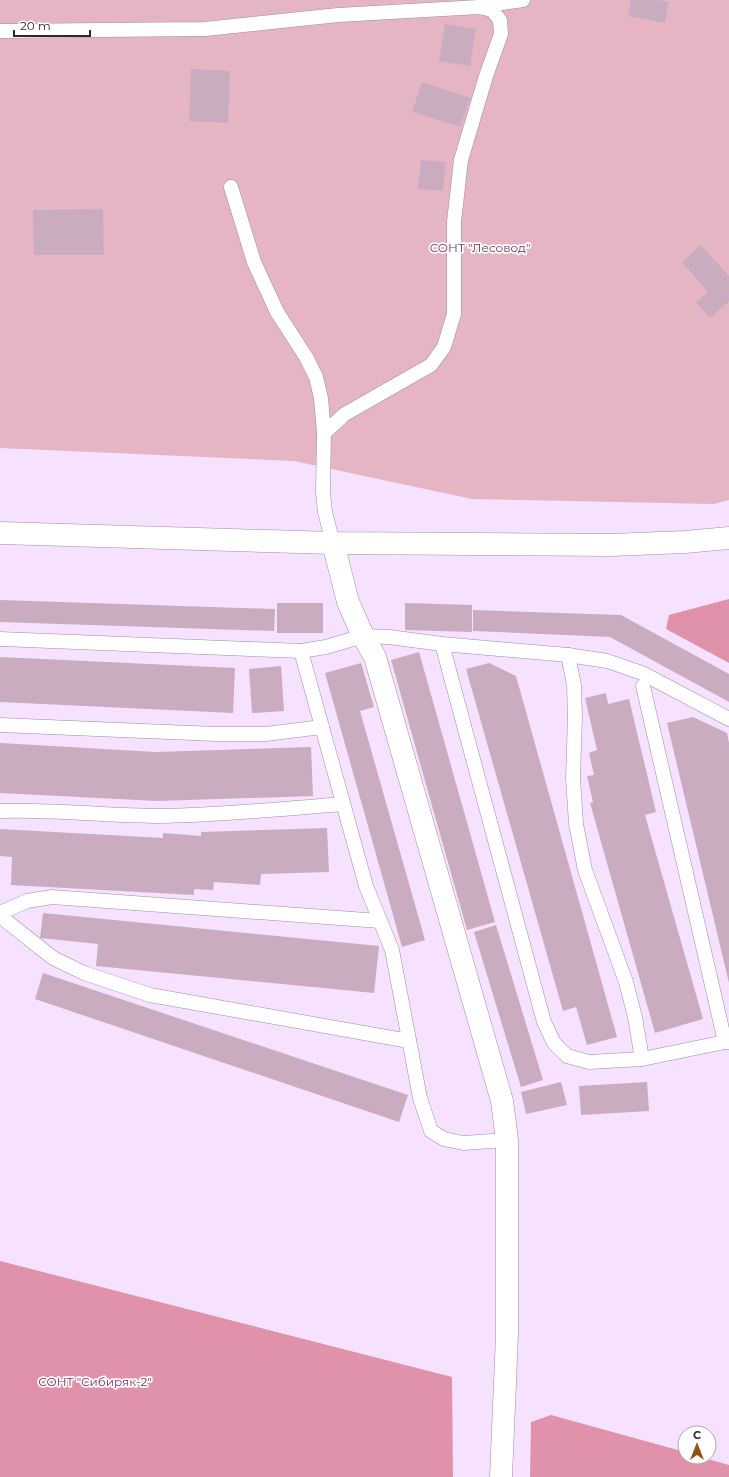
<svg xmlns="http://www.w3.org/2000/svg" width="729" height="1477" viewBox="0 0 729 1477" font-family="Montserrat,sans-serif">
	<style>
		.green { fill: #e6b5c3 }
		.forest { fill: #df92aa }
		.building { fill: #caacc0 }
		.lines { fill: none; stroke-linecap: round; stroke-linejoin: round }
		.lane-casing { stroke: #9f8ca6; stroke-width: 15 }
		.street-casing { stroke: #9f8ca6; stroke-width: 23 }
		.secondary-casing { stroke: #9f8ca6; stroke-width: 23 }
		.lane { stroke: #fff; stroke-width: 14 }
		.street { stroke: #fff; stroke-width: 22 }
		.secondary { stroke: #fff; stroke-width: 22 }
		.labels { text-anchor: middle; stroke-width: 3.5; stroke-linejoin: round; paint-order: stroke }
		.park-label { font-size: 12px; fill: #852b4f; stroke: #fff }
	</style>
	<rect width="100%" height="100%" fill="#f6e1fe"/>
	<polygon class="green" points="0,0 729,0 729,500 714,504 472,499 294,461 0,448"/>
	<g class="forest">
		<polygon points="729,599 729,663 666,629 669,615"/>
		<polygon points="0,1261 452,1377 453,1477 0,1477"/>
		<polygon points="551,1415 685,1452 685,1457 701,1457 729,1465 729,1477 530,1477 531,1422"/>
	</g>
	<g class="building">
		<polygon points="631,0 658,0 669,2 665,23 628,16"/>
		<polygon points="445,24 476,29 470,66 439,61"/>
		<polygon points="191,69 230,71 228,123 189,121"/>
		<polygon points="422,82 470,98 460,127 412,112"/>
		<polygon points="421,160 446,162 443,191 418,189"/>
		<polygon points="103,209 104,255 34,255 33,210"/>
		<polygon points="701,245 729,276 729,301 710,318 696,302 708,292 682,262"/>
		<polygon points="0,600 275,609 274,631 0,622"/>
		<rect x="277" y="603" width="46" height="30"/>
		<polygon points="405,603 472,605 472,632 405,630"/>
		<polygon points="473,610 621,615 729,674 729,702 610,637 473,631"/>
		<polygon points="419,652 495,922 467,930 391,660"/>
		<polygon points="0,657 235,668 233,713 0,702"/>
		<polygon points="361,663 374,707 360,711 425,940 402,947 325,673"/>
		<polygon points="489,663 516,676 617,1037 587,1045 576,1007 563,1011 466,669"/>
		<polygon points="281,666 284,711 252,713 249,669"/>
		<polygon points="606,693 608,704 629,699 656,812 645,815 703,1019 655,1033 590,803 593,802 587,776 594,775 589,753 597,750 585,698"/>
		<polygon points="693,717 727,733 729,743 729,983 667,723"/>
		<polygon points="0,743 156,752 311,747 313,796 157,801 0,793"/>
		<polygon points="327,828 329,872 261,874 260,885 214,882 213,890 194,889 194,895 11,885 12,857 0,856 0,829 163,838 163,833 201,836 201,832"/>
		<polygon points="43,913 379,946 374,993 96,966 98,944 40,938"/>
		<polygon points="496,925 543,1080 521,1087 474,932"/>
		<polygon points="43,973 408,1095 399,1122 35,999"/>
		<polygon points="561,1082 567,1105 526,1114 521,1092"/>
		<polygon points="647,1082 649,1111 581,1115 579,1086"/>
	</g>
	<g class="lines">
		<defs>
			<g id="lane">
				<polyline points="481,6 523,0"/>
				<polyline points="0,31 205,29 338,15 479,7 492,10 500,20 501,34 486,76 461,160 454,222 454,314 444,347 431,365 345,414 324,433"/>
				<polyline points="231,187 254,262 277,312 306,357 316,377 321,398 324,433 323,492 325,512 333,543"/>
				<polyline points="0,639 301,651"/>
				<polyline points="442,644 544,1022 554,1043 567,1056 589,1062 642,1059 725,1042 729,1042"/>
				<polyline points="568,655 574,685 575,717 573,778 576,824 585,870 626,982 635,1017 642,1059"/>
				<polyline points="643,686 725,1042"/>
				<polyline points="0,725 216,734 266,734 322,727"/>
				<path d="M0,811C54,809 107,816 161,816C222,815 283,809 343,804"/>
				<polyline points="0,913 27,901 52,897 380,921"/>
				<polyline points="0,916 53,958 84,973 150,995 409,1041"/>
				<polyline points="507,1140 463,1143 444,1139 431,1131 420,1098 392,950 366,886 301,651 326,647 363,636 389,637 442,644 568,655 607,661 642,673 729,719"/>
			</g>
			<polyline id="street" points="333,543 348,602 363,636 375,657 502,1101 507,1140 507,1335 501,1477"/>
			<polyline id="secondary" points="0,533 333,543 611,545 685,542 729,538"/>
		</defs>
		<use href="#lane" class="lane-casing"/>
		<use href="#street" class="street-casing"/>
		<use href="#secondary" class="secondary-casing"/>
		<use href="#lane" class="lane"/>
		<use href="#street" class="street"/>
		<use href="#secondary" class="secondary"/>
	</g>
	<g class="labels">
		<g class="park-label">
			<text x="480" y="252">СОНТ "Лесовод"</text>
			<text x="95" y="1386">СОНТ "Сибиряк-2"</text>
		</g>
	</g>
	<g transform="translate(697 1445)"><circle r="19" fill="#ffffff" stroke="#aba8ac"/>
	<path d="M0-3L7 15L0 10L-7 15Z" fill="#905514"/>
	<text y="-6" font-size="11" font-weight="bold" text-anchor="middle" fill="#2e2630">С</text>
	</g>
	<path d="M14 30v6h76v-6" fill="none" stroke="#2e2630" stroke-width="2"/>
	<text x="20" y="30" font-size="12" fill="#2e2630" stroke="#ffffff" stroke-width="3" paint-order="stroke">20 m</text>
</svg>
